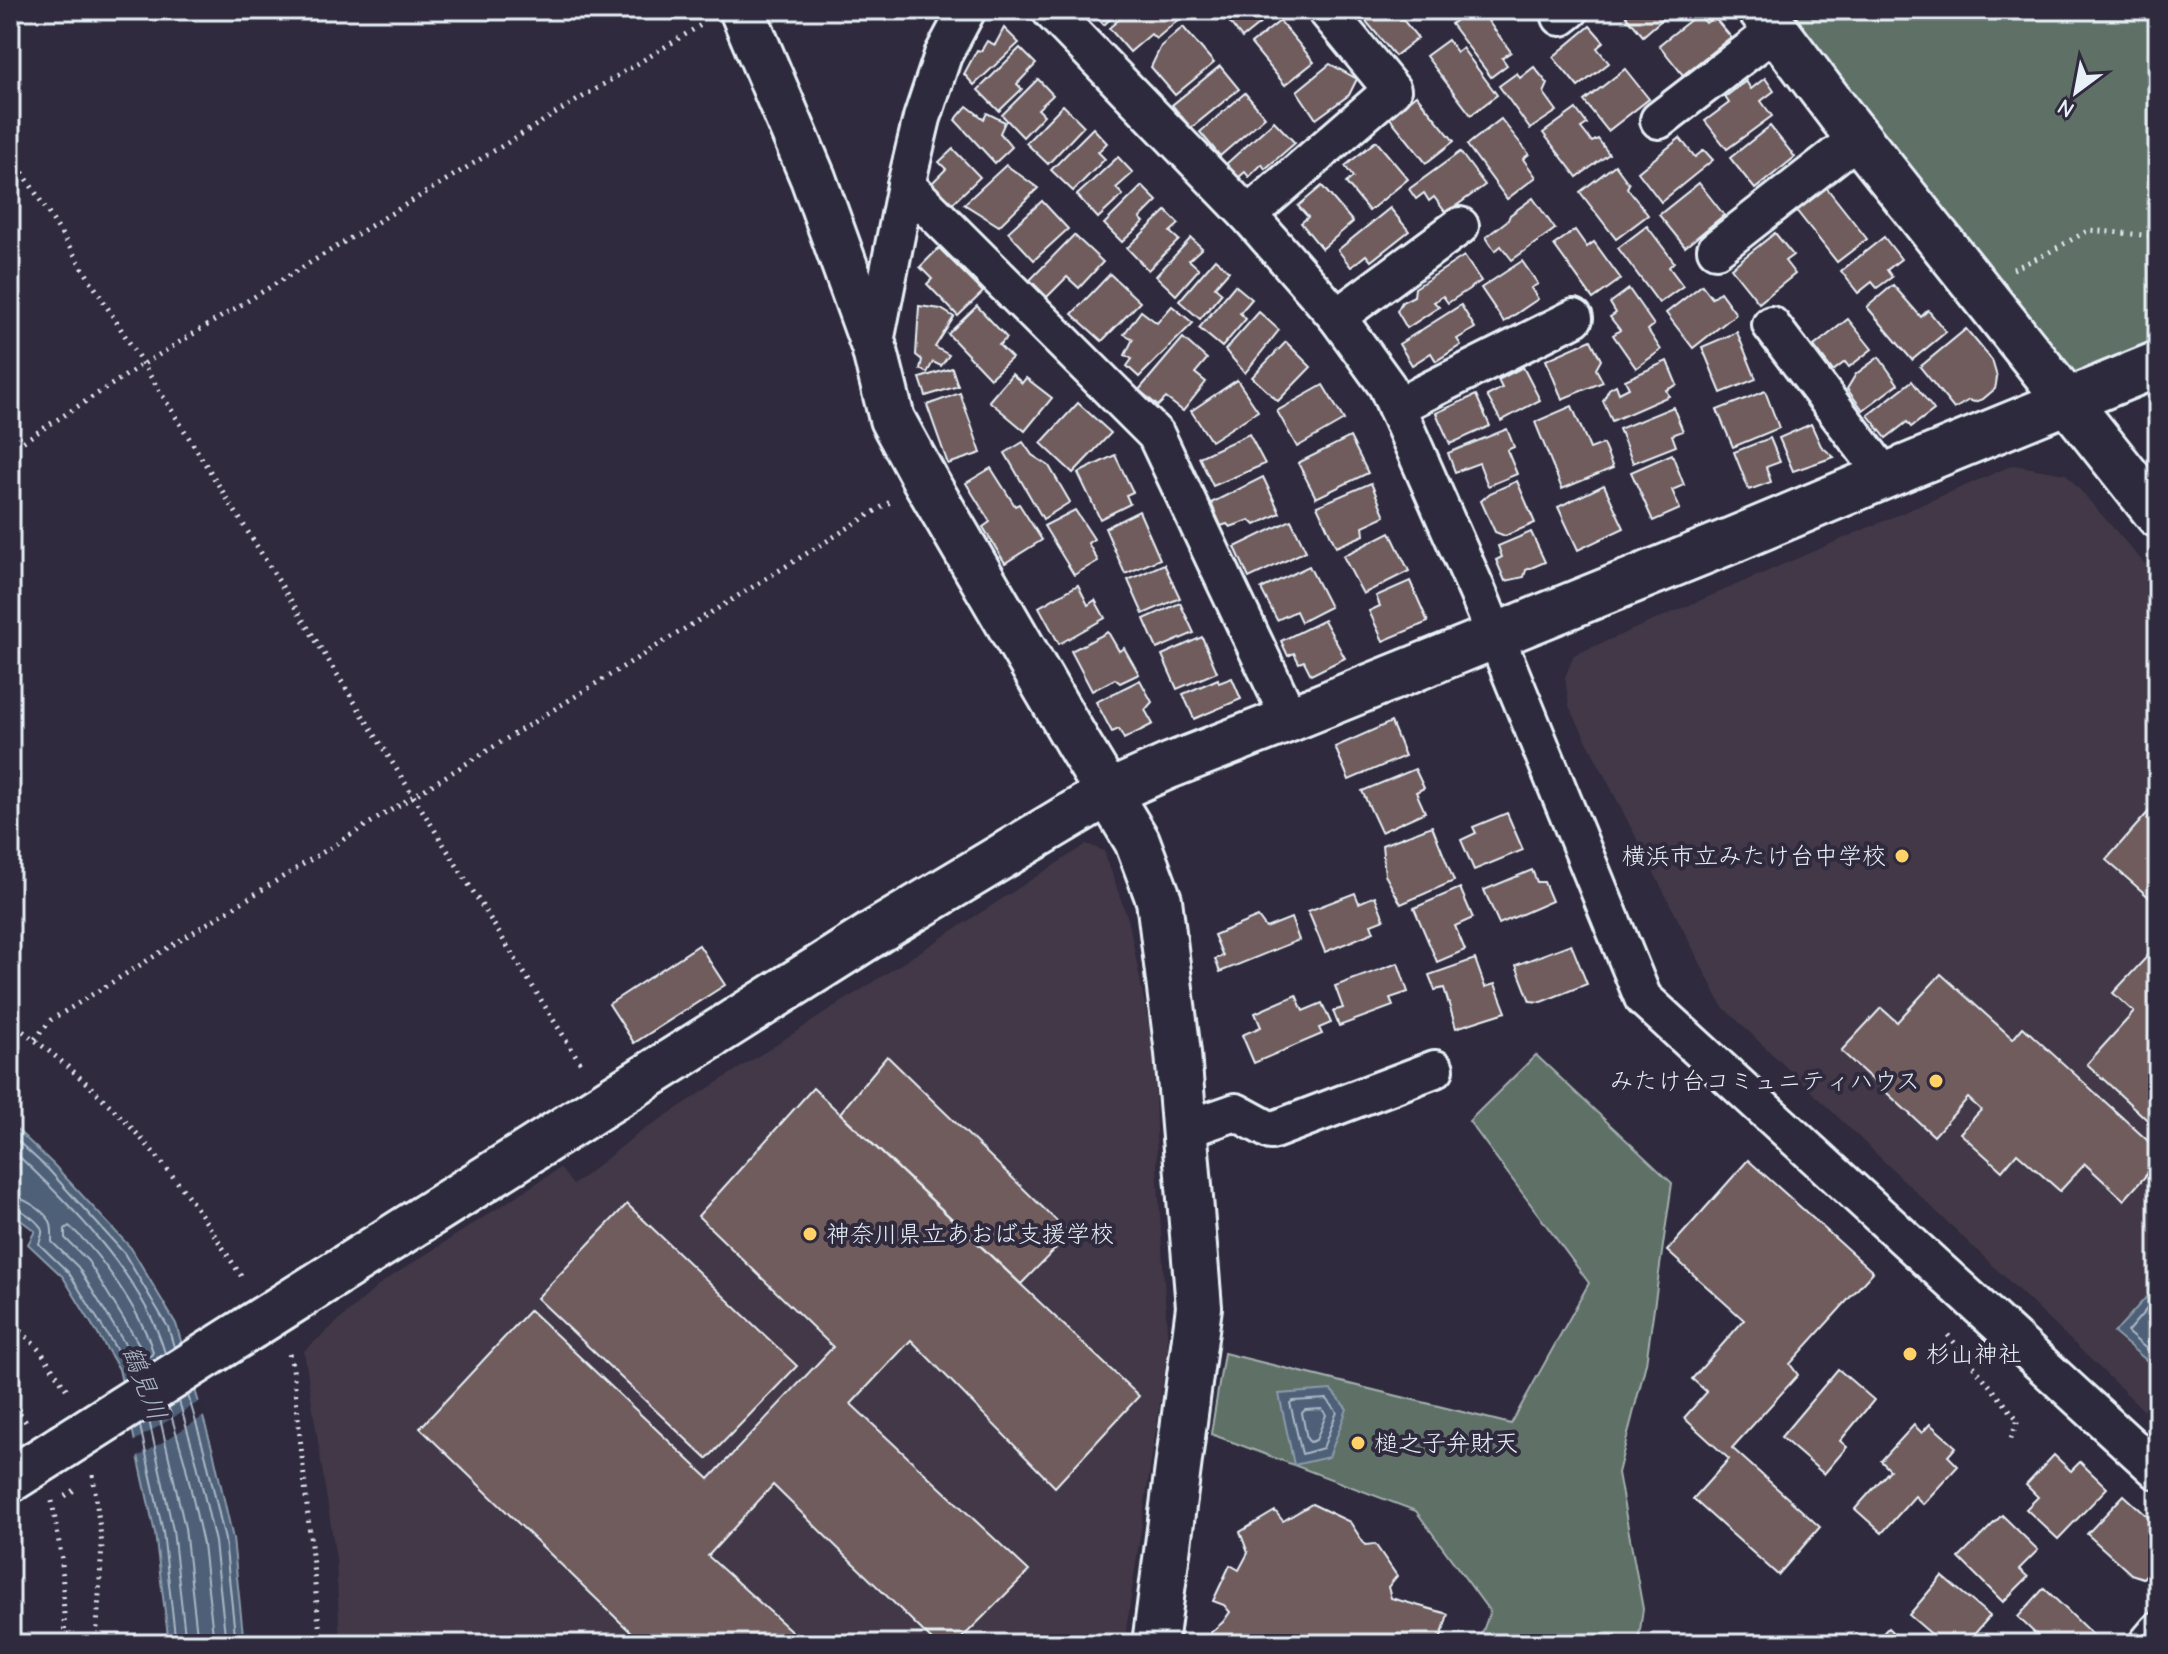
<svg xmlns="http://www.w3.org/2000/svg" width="2168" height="1654" viewBox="0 0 2168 1654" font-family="'Comic Neue','Klee One',sans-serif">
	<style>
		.built { fill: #423946 }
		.green { fill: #5e6f66; stroke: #a3b0af; stroke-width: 2 }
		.water { fill: #4d6178; stroke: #8b9bab; stroke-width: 2 }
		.pier { fill: #2f2a3d }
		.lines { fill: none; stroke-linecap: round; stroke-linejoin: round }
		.shore { stroke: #aab7c5; stroke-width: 2 }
		.building { fill: #6f5c5c; stroke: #e8f1f8; stroke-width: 2 }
		.minor-casing { stroke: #e8f1f8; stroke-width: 42 }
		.tertiary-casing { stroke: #e8f1f8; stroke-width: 50 }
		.path { stroke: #e8f1f8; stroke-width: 5; stroke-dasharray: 2 6; stroke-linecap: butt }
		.minor { stroke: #2f2a3d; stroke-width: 36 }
		.tertiary { stroke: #2f2a3d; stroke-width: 44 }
		.tertiary-bridge-casing { stroke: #e8f1f8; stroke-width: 50; stroke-linecap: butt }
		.path-bridge { stroke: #e8f1f8; stroke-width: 5; stroke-dasharray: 2 6; stroke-linecap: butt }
		.tertiary-bridge { stroke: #2f2a3d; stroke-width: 44 }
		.poi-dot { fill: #ffd166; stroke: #2f2a3d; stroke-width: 3 }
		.labels { text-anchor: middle; stroke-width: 8; stroke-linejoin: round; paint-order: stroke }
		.poi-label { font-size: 24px; fill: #e8f1f8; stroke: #2f2a3d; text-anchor: start }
		.water-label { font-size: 26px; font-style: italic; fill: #aab7c5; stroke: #2f2a3d }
	</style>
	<rect width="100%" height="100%" fill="#2f2a3d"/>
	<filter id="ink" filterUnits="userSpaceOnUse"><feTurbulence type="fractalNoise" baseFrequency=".0125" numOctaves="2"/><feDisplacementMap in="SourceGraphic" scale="16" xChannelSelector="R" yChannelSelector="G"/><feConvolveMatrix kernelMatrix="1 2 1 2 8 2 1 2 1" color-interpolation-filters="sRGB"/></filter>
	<g filter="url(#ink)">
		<g class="built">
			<polygon points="2013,465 2066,474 2158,579 2158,1424 1722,1006 1569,706 1565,677 1574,655"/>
			<polygon points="1087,844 1104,851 1129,922 1154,1052 1157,1164 1168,1348 1124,1644 340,1644 336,1559 304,1351 383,1282 560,1168 573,1185 639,1133"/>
		</g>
		<g class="green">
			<polygon points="1786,10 2158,10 2158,346 2076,380"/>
			<polygon points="1536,1055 1672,1183 1646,1363 1618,1473 1643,1609 1638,1644 1478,1644 1490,1612 1416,1511 1211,1434 1224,1353 1511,1424 1589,1283 1469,1121"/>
		</g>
		<g class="water">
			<polygon points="10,1123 53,1164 131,1248 176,1324 214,1455 233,1539 244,1644 169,1644 155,1533 119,1369 63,1277 28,1244 35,1231 10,1212"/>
			<polygon points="2158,1284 2158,1370 2114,1333"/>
			<polygon points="1331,1390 1347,1409 1329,1457 1294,1465 1279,1394"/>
		</g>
		<polygon class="pier" points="202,1400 206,1415 135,1459 131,1443"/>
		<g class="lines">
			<g class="shore">
				<polyline points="10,1134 48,1169 124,1253 168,1327 174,1347"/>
				<path d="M10,1148C67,1201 143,1276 165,1353"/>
				<path d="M10,1196C23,1197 43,1210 50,1221C53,1228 52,1235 52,1242L78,1267L134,1359L138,1371"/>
				<path d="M10,1206C18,1207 41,1222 42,1231C43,1235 40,1239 39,1244L69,1273L126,1365L129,1376"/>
				<path d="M69,1226C99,1251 142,1314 153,1352L151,1356L145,1354L88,1261L65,1238V1229Z"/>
				<polyline points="2158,1296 2127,1332 2158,1359"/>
				<polyline points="188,1395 206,1457 225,1540 236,1644"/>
				<polygon points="1327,1399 1337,1412 1323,1448 1302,1454 1290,1403 1293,1401"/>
				<polyline points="179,1401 196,1460 215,1542 226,1644"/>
				<polyline points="169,1408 185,1463 203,1544 214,1644"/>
				<polygon points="1322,1409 1326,1415 1316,1440 1310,1442 1307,1439 1302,1413 1305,1410"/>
				<polyline points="159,1414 185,1528 198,1644"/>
				<polyline points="149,1420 173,1530 186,1644"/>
				<polyline points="140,1426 163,1532 176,1644"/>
			</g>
		</g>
		<g class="building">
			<polygon points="1090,10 1119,10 1104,25"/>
			<polygon points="1130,10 1178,10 1183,16 1156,39 1151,34 1130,52 1109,28"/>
			<polygon points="1220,10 1277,10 1242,38"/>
			<polygon points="1365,10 1395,10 1418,38 1395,56 1360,14"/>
			<polygon points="1470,10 1486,10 1492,18 1488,21 1511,52 1502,58 1507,65 1491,77 1451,24"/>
			<polygon points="1511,10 1529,10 1518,19"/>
			<polygon points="1621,10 1673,10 1643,36"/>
			<polygon points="1698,14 1706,23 1714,17 1731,37 1683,75 1659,45"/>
			<polygon points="1280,21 1314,62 1285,85 1251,44"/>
			<polygon points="1590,26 1604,42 1597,48 1609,63 1578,87 1553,57"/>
			<polygon points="1183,27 1214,63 1175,95 1151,67 1161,46"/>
			<polygon points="1004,28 1019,43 974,85 964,74 977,50 981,51 987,41 995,45"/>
			<polygon points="1448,40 1457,52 1462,48 1497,95 1471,115 1426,56"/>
			<polygon points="1020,48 1036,64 1017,84 1022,89 999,111 978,90"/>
			<polygon points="1330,64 1357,79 1349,95 1316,119 1297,91"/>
			<polygon points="1220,66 1239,89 1191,128 1172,105"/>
			<polygon points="1534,67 1548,84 1544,93 1557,111 1530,129 1499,86 1517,73 1520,78"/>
			<polygon points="1625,69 1649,99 1608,131 1584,101"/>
			<polygon points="1765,78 1774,91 1761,101 1772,116 1727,149 1705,121 1729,103 1725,97 1746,81 1751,89"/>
			<polygon points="1038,79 1053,95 1038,109 1044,115 1023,137 1002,115"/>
			<polygon points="1245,93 1265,117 1220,156 1200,132"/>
			<polygon points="1416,95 1454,141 1426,163 1389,117"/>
			<polygon points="1063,105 1084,126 1048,164 1026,143"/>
			<polygon points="967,106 984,119 987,113 1005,122 1000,133 1012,147 995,163 955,120"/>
			<polygon points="1576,109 1587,124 1581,128 1592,142 1598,139 1609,154 1577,177 1543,133"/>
			<polygon points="1501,119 1529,154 1523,159 1536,177 1507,199 1467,145"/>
			<polygon points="1274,121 1295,143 1265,169 1262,164 1249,177 1245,172 1238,178 1226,164"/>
			<polygon points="1770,126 1795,157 1755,189 1730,158"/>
			<polygon points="1093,128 1107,143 1098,152 1105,159 1073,191 1051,170"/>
			<polygon points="1680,138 1695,157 1704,150 1713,160 1661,202 1638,172"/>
			<polygon points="1376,141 1408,179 1369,211 1346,183 1353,177 1345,166"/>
			<polygon points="953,149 980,177 952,204 932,183 946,169 939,162"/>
			<polygon points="1460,152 1485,185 1446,213 1434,197 1429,201 1424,193 1416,199 1409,189"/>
			<polygon points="1118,157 1133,173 1116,188 1123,195 1098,218 1077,195"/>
			<polygon points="1006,165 1038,188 999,226 964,204"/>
			<polygon points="1615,165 1629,184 1627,188 1648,215 1616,239 1580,192"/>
			<polygon points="1699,183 1724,215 1685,247 1659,215"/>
			<polygon points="1142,186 1157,201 1140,218 1144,222 1122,242 1104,224"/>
			<polygon points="1322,186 1353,222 1322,249 1301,223 1308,217 1298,206"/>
			<polygon points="1826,187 1867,239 1837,262 1796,210"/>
			<polygon points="1533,198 1555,229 1512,260 1501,246 1495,251 1486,237 1508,220 1510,215"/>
			<polygon points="1042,201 1068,229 1034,260 1008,232"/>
			<polygon points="1390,208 1409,231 1371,261 1366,255 1351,267 1338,250"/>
			<polygon points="1166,211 1179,224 1170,232 1179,240 1148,270 1127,248"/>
			<polygon points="1647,226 1674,262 1669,267 1683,286 1659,303 1618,248"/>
			<polygon points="1575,230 1587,247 1594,242 1621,279 1593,299 1554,245"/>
			<polygon points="1775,233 1793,255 1785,261 1795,274 1759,303 1731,268"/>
			<polygon points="1074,235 1103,262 1079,288 1067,277 1047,297 1030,280"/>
			<polygon points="1884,237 1901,259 1887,270 1892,277 1877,288 1872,282 1858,293 1841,271"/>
			<polygon points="1191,238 1202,248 1189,260 1199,269 1176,295 1156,276"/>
			<polygon points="939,248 983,292 958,316 927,284 932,279 920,267"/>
			<polygon points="1464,256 1481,281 1448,303 1443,296 1434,302 1439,307 1407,328 1397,311 1402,302 1414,296 1415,288"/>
			<polygon points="1215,259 1229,271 1215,287 1222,293 1200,319 1179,301"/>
			<polygon points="1522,261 1538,284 1531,288 1538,299 1504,322 1481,288"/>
			<polygon points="1110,274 1140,302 1102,341 1072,314"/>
			<polygon points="1235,285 1252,299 1240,313 1246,319 1222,347 1199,328"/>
			<polygon points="1702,285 1712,298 1720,292 1736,314 1693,348 1666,313"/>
			<polygon points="1893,285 1921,317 1928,310 1946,332 1912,360 1867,307"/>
			<polygon points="1629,289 1654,325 1648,330 1661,350 1636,368 1613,335 1620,330 1610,317 1616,313 1610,303"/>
			<polygon points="1461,305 1475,328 1457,339 1461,345 1436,361 1431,353 1412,365 1399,344"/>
			<polygon points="919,306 941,309 954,317 935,347 949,355 941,366 933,362 927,373 920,369 922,360 916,355"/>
			<polygon points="977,306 1007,338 999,345 1012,358 990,378 948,334"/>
			<polygon points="1172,306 1193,323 1139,377 1127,366 1132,359 1125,355 1133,339 1124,334 1141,311 1157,323"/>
			<polygon points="1259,312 1279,330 1245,373 1225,350"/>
			<polygon points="1848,319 1872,349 1849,367 1845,362 1833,371 1814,346"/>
			<polygon points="1966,329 1992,360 1997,377 1996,384 1995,389 1983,399 1974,402 1969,400 1954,409 1920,367"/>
			<polygon points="1737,332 1756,379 1721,393 1702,347"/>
			<polygon points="1183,338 1207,359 1195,373 1206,382 1183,411 1166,398 1158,406 1139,390"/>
			<polygon points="1591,340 1601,360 1596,369 1603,382 1562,399 1546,360"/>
			<polygon points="1286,342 1311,367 1278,401 1252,377"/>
			<polygon points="1879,357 1898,384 1863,410 1847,389 1856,374"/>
			<polygon points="1667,361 1677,385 1666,390 1669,396 1612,421 1603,401 1609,389 1616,385 1619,393 1629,388 1625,380"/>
			<polygon points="1523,367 1540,400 1501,421 1487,396 1502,388 1498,380"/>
			<polygon points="952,368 958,386 926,396 920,378"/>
			<polygon points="1012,374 1022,383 1026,378 1052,398 1025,431 989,401"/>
			<polygon points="1237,380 1258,411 1211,441 1191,411"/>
			<polygon points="1912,381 1934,410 1911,427 1907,422 1886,438 1868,415"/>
			<polygon points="1323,385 1344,420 1297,447 1277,411"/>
			<polygon points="1765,391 1779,428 1733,447 1717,410"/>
			<polygon points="960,393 981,453 948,464 927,405"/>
			<polygon points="1476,395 1490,426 1450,444 1436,413"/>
			<polygon points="1078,403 1111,433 1073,473 1041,443"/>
			<polygon points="1572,406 1590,449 1603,444 1613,468 1562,489 1535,422"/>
			<polygon points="1673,407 1683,431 1672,435 1676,446 1633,463 1619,429"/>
			<polygon points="1811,424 1821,446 1834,457 1793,471 1779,438"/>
			<polygon points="1507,429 1514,447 1507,450 1517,474 1488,486 1479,463 1455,472 1448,453"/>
			<polygon points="1249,434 1265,464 1213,486 1199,457"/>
			<polygon points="1350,437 1368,473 1316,498 1298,463"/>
			<polygon points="1770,438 1780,462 1766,467 1771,482 1749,490 1734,452"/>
			<polygon points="1023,442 1032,455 1049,466 1070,502 1043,519 1005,453"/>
			<polygon points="1672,454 1684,485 1672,490 1680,509 1653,521 1631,472"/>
			<polygon points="1115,455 1133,492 1126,495 1130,504 1100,519 1078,473"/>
			<polygon points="991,468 1015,506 1019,504 1042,540 1005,563 983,527 990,522 966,483"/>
			<polygon points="1263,477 1280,513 1255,525 1250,520 1230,527 1227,524 1221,526 1211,503"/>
			<polygon points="1517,481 1535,523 1505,536 1495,532 1481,501 1490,493"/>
			<polygon points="1371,483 1385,516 1363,526 1364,535 1336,547 1317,506"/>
			<polygon points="1604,485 1624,528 1578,550 1558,507"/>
			<polygon points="1075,510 1094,539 1088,543 1098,561 1074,575 1044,526"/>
			<polygon points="1139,511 1160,559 1125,574 1105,528"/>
			<polygon points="1291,520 1306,551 1249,578 1235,547"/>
			<polygon points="1390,532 1409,571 1363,594 1343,556"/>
			<polygon points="1531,532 1545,562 1526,570 1524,577 1505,581 1496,560 1502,557 1498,546"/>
			<polygon points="1164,564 1180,598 1143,614 1128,580"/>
			<polygon points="1309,566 1330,607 1301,622 1296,611 1277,620 1261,589"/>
			<polygon points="1410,581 1428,622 1383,641 1369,611 1380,606 1376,596"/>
			<polygon points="1078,585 1088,605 1095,600 1105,618 1059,644 1039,607"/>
			<polygon points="1180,603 1194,633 1157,649 1144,619"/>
			<polygon points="1324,620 1345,658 1311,675 1304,661 1299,663 1294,653 1288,656 1281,641"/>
			<polygon points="1108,632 1119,651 1124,648 1139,674 1120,683 1115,679 1092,691 1071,651"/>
			<polygon points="1202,637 1217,672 1177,689 1162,655"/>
			<polygon points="1232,678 1241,699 1194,719 1183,694 1218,679 1219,683"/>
			<polygon points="1140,680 1152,702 1145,710 1153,724 1124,739 1119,729 1112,732 1096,702"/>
			<polygon points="1391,722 1405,756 1349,780 1335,747"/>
			<polygon points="1415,769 1424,788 1416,792 1425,812 1381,832 1362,791"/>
			<polygon points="2158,801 2158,905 2106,860"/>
			<polygon points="1507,813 1523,850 1474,870 1461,840 1476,833 1473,827"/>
			<polygon points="1432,826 1454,881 1401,904 1385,875 1382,845"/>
			<polygon points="1532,870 1537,882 1544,882 1552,901 1499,924 1484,890"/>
			<polygon points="1460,888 1473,918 1455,926 1465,950 1437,962 1414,908"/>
			<polygon points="1355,893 1359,903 1375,896 1384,919 1371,924 1374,932 1325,952 1308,911"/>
			<polygon points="1258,917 1266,928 1291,918 1299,940 1220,972 1215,959 1223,956 1214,935"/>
			<polygon points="1571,944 1587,984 1541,1002 1530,1001 1516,965"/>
			<polygon points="699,945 725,985 634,1043 609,1004"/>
			<polygon points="2158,945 2158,1126 2156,1128 2087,1064 2134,1012 2113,993"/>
			<polygon points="1475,959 1485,987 1495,984 1506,1012 1456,1028 1444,988 1435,990 1429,975"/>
			<polygon points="1398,963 1408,992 1390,998 1393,1006 1339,1026 1333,1011 1343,1008 1335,986"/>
			<polygon points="1941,974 2013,1039 2023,1027 2158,1150 2158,1162 2124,1200 2085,1164 2060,1191 2017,1153 2002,1171 1960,1133 1981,1110 1968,1098 1934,1136 1841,1051 1881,1008 1897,1022"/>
			<polygon points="1296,995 1303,1011 1322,1003 1331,1023 1319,1028 1322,1034 1254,1063 1242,1035 1261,1027 1255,1013"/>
			<polygon points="887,1056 1070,1234 1021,1284 840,1113"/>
			<polygon points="813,1088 1139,1396 1055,1487 911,1340 851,1404 1029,1571 956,1644 936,1644 773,1485 708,1556 806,1644 643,1644 420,1428 530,1310 709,1479 833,1347 698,1216"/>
			<polygon points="1748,1160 1873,1272 1790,1364 1798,1375 1732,1448 1820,1527 1778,1575 1693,1499 1729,1459 1684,1418 1707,1392 1692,1379 1744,1320 1667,1251"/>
			<polygon points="627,1204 797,1366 707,1459 537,1298"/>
			<polygon points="1838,1369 1874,1400 1840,1441 1847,1447 1824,1474 1781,1437"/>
			<polygon points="1930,1424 1956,1447 1948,1456 1958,1466 1923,1504 1915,1496 1882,1533 1855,1509 1890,1470 1881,1461 1914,1425 1922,1433"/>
			<polygon points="2054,1455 2071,1471 2080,1462 2107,1488 2058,1539 2026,1509 2038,1497 2026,1485"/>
			<polygon points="2124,1495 2158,1526 2158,1562 2143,1578 2131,1574 2087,1534"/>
			<polygon points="1312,1504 1350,1522 1365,1545 1375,1544 1397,1576 1388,1587 1391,1598 1448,1614 1439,1644 1214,1644 1209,1634 1223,1622 1230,1612 1224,1605 1213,1601 1230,1565 1239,1570 1248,1553 1240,1532 1275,1511 1283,1521"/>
			<polygon points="2002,1515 2038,1550 2019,1569 2028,1577 2003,1602 1959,1558"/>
			<polygon points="1942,1576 1990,1616 1966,1644 1943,1644 1909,1615"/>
			<polygon points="2044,1588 2095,1637 2089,1644 2046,1644 2018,1617"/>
			<polygon points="1888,1628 1905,1644 1873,1644"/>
		</g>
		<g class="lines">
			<defs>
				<g id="minor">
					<polyline points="1050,10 1248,215 1337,317 1387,386 1478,593 1643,998 2158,1471"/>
					<polyline points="1561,17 1570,10"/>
					<polyline points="1659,120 1776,30"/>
					<polyline points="906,185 1156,435 1290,719"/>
					<polyline points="1248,215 1392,90 1326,10"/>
					<polyline points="1716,249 1858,138"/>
					<polyline points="1337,317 1460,226"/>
					<polyline points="1771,325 1885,476"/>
					<polyline points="874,347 906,185 922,118 943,55 967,10"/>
					<polyline points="1396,407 1574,318"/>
					<polyline points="1184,1130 1236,1112 1271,1131 1435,1069"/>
					<polyline points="2147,1644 2158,1631"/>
				</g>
				<g id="tertiary">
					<polyline points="742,10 813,178 874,347 892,419 925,480 1079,745 1137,841 1159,900 1178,1053 1199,1307 1155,1644"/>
					<polyline points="1761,10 1841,116 2158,515"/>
					<polyline points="251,1327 879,930 1108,793 1169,766 1290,719 1735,539 1885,476 2158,364"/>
					<polyline points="10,1480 62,1447"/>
				</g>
			</defs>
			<use href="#minor" class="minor-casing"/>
			<use href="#tertiary" class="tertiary-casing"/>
			<g class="path">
				<polyline points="10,152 583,1067"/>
				<polyline points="2013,269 2044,255 2089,230 2154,236 2158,234"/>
				<polyline points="10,450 142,365 701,25"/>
				<path d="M10,1022C83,1073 149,1139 200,1213C215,1235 229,1258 244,1280"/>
				<polyline points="35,1039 51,1020 890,502"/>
				<polyline points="10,1319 42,1353 69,1393"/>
				<polyline points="1948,1335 2018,1420 2011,1439"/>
				<polyline points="289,1354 293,1368 321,1644"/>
				<polyline points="10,1401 26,1422"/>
				<polyline points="93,1475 102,1545 96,1644"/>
				<polyline points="52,1501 62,1561 65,1644"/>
			</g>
			<use href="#minor" class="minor"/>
			<use href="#tertiary" class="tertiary"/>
			<defs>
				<polyline id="tertiary-bridge" points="62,1447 251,1327"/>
			</defs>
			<use href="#tertiary-bridge" class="tertiary-bridge-casing"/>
			<polyline class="path-bridge" points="65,1496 77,1488"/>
			<use href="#tertiary-bridge" class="tertiary-bridge"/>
		</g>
	</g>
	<g class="poi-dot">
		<circle cx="1902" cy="856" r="8"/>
		<circle cx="1936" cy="1081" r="8"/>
		<circle cx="810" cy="1234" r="8"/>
		<circle cx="1910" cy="1354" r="8"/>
		<circle cx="1358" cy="1443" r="8"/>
	</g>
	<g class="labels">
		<g class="poi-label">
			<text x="1886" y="864" text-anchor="end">横浜市立みたけ台中学校</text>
			<text x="1920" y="1089" text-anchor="end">みたけ台コミュニティハウス</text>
			<text x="826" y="1242">神奈川県立あおば支援学校</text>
			<text x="1926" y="1362">杉山神社</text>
			<text x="1374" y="1451">槌之子弁財天</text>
		</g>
		<g class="water-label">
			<text transform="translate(145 1383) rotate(69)" y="9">鶴見川</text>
		</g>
	</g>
	<rect width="2168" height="1654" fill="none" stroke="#2f2a3d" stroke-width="40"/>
	<rect x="20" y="20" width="2128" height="1614" fill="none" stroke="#e8f1f8" stroke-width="3" filter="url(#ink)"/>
	<g transform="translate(2076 92) rotate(212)" stroke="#2f2a3d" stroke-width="6" paint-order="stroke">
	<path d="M0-6L14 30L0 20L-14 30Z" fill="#e8f1f8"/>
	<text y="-12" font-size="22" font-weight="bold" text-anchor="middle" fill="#e8f1f8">N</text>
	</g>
</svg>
